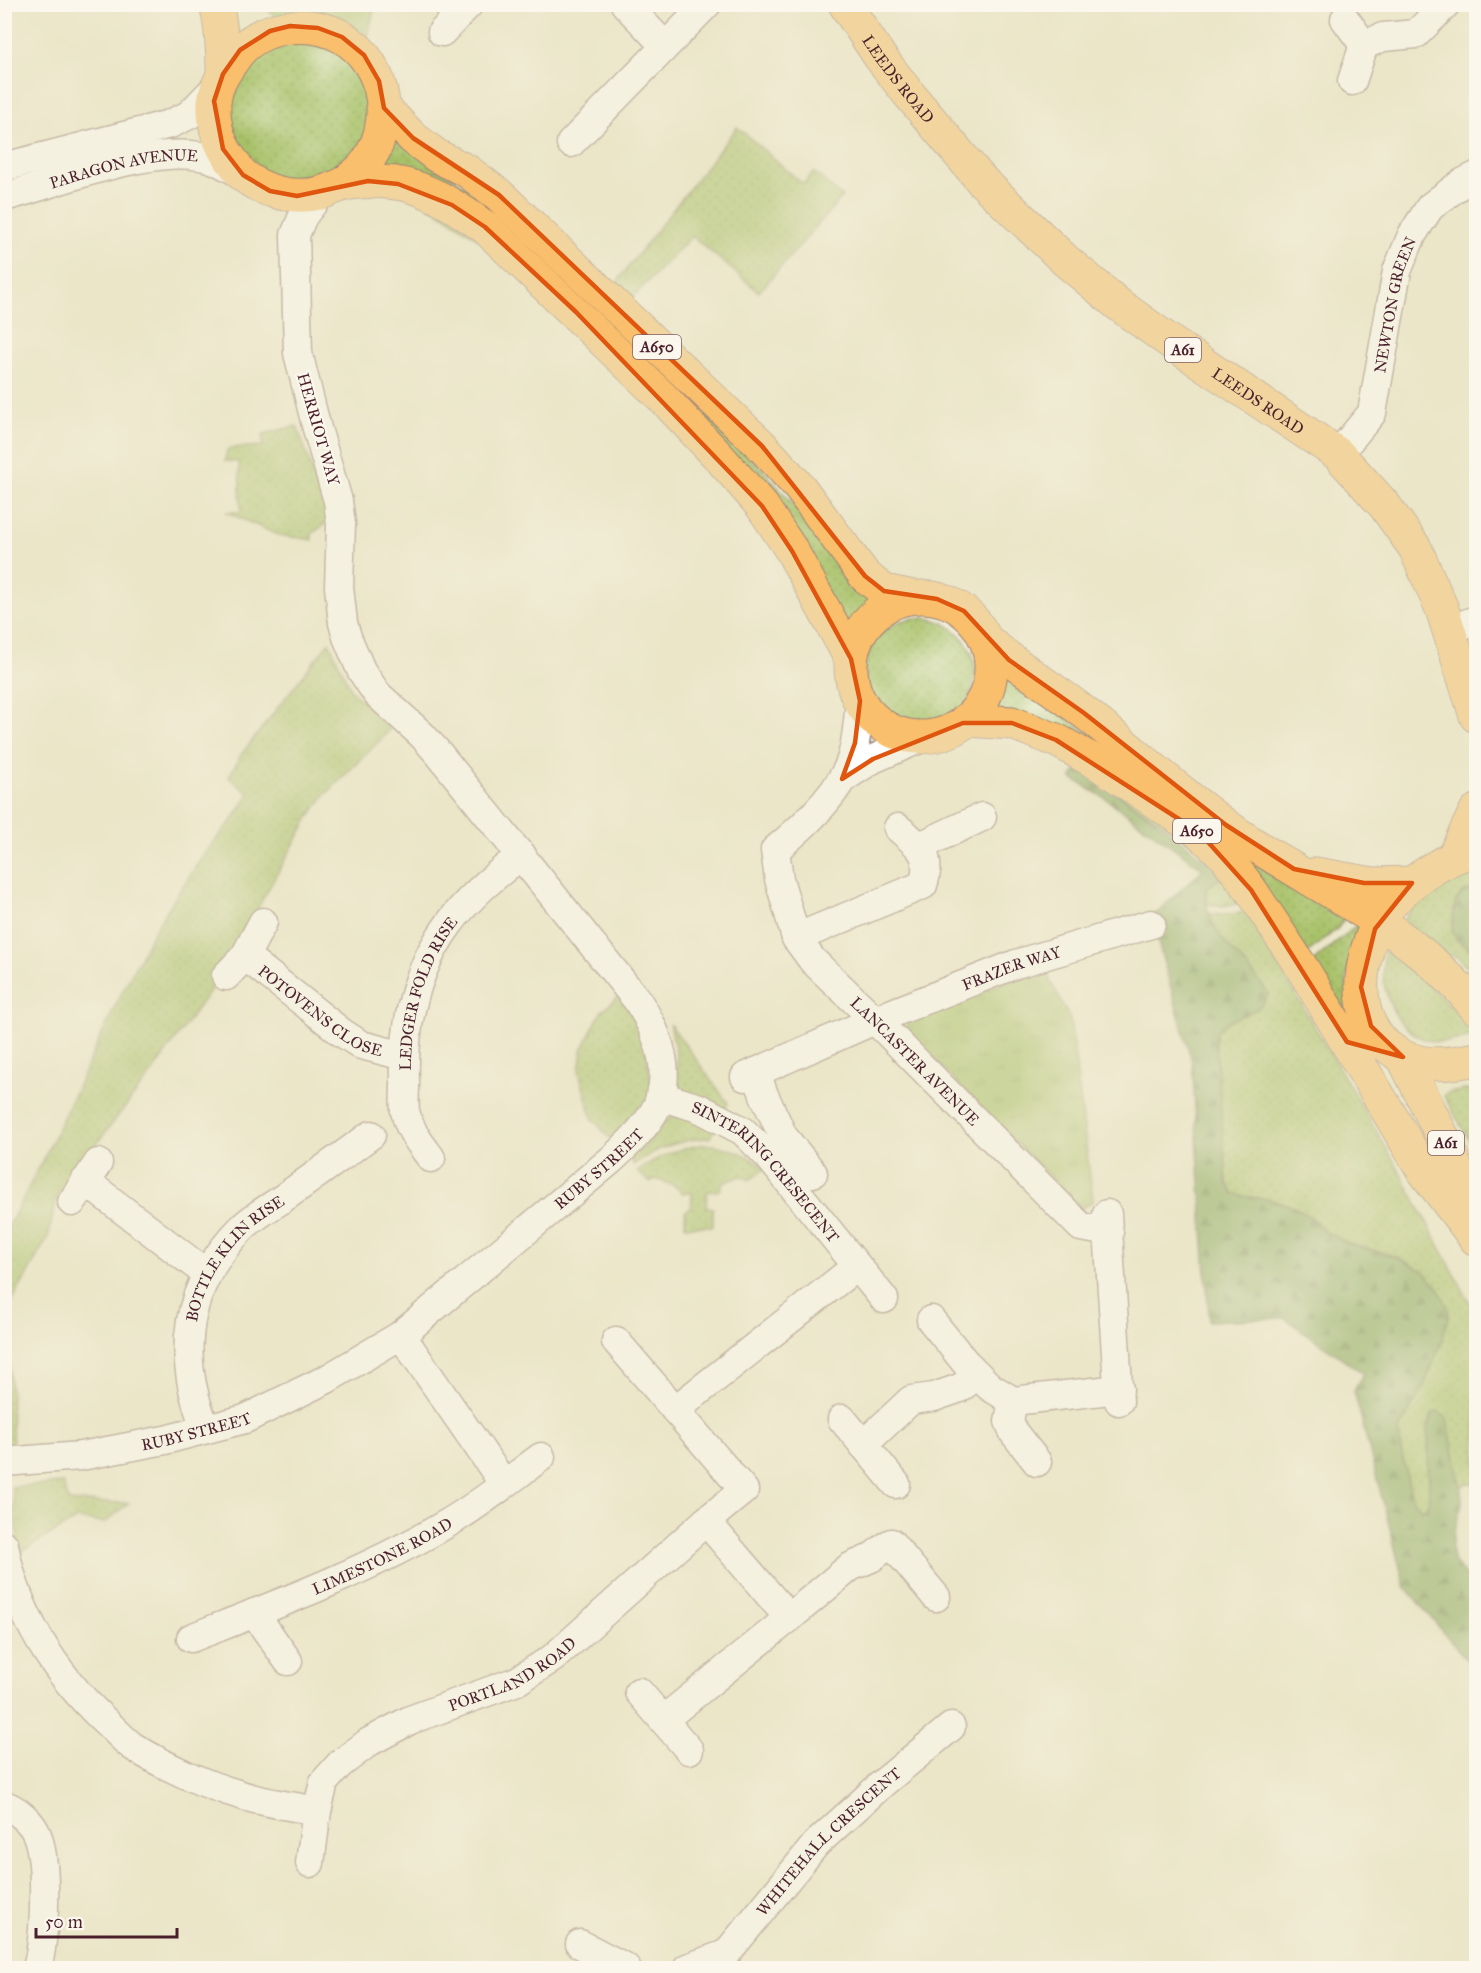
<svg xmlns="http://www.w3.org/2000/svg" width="1481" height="1973" viewBox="0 0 1481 1973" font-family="'IM FELL Great Primer',serif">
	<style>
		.grass { fill: url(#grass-dots); stroke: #78704a; stroke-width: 1.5 }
		.forest { fill: url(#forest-firs); stroke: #686344; stroke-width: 1.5 }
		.park { fill: url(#park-tufts); stroke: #78704a; stroke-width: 1.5 }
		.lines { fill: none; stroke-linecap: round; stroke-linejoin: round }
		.minor-casing { stroke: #9a827a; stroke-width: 31 }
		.major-casing { stroke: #9a827a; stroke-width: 35 }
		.highway-casing { stroke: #9a827a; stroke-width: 35 }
		.minor { stroke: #fff; stroke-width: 28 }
		.major { stroke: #f9bf6c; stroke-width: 33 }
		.highway { stroke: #f9bf6c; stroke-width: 33 }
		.marked { fill: none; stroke: #e0560e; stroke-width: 4.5; stroke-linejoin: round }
		.labels { text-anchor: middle; stroke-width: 4.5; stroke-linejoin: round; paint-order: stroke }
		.shield { fill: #fbf7ec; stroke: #7f6065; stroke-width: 1.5 }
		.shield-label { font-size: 15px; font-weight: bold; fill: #4a1f2b }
		.street-label { font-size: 16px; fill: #4a1f2b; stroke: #fbf7ec }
	</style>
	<defs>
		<pattern id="grass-dots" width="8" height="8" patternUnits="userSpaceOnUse" patternTransform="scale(1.5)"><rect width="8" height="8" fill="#a7c168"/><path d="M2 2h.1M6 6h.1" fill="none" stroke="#91a55a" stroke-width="1.8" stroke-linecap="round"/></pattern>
		<pattern id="forest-firs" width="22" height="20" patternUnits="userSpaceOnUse" patternTransform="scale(1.5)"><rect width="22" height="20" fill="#85a75c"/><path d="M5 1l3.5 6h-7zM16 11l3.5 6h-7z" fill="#6f874c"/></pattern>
		<pattern id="park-tufts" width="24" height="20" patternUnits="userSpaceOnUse" patternTransform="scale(1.5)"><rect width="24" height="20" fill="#a7c168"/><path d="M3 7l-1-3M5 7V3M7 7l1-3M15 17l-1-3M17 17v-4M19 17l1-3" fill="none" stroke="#91a55a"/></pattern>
	</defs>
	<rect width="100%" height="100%" fill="#fbf7ec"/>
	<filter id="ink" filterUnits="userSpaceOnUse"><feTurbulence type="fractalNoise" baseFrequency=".0167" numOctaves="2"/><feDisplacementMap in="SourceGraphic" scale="12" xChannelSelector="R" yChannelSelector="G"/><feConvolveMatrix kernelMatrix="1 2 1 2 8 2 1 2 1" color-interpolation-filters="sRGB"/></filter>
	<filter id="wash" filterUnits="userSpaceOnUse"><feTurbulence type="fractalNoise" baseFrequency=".008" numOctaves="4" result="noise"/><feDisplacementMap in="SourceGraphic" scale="24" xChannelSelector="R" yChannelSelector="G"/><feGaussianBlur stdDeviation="1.35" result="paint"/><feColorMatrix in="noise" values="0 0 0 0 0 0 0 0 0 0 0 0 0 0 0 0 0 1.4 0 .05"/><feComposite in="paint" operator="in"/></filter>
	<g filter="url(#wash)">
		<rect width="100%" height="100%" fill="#ebe6c8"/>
		<g class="grass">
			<polygon points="261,5 375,5 364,55 384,108 342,185 243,175 214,101 274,15"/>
			<polygon points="737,127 803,184 814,172 842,197 759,292 692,236 632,298 616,283"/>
			<polygon points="395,138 483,199 599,308 591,316 378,170"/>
			<polygon points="634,345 763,470 880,602 862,616 849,631 626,352"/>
			<path d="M297,426L328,516C326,525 321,528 312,533V540L278,535L226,512H241L239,462L225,461L227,450L231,448L263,446V434Z"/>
			<circle cx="920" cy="673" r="55"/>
			<polygon points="329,642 351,690 390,730 325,795 311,814 214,985 153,1071 97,1143 69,1174 55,1202 49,1235 11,1304 8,1324 13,1447 5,1454 5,1233 45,1156 117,1002 156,927 204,854 234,818 249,794 229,777 241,755"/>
			<polygon points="1003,675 1104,743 1346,916 1338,928 1302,957 1252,880 984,708 1000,686"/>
			<path d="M1476,870V889C1446,892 1455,919 1458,941L1476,952V977L1457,957L1443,954L1403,922C1409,904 1458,876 1476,870Z"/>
			<polygon points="1222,877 1240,900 1238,904 1221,906 1207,904 1206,888"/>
			<path d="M1245,912L1248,914L1393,1159L1476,1314V1485L1468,1484L1460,1486L1451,1442L1448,1419L1428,1424L1429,1500L1425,1508L1421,1509L1412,1499L1399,1441V1429L1422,1390L1443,1338L1368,1248L1347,1243L1324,1231L1311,1217L1272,1200L1241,1196L1233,1193L1227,1183L1216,1049V1033L1225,1023L1268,994C1252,965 1217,947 1209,913L1222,915Z"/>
			<path d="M1358,924L1361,928C1350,965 1340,979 1352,1018L1309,965Z"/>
			<path d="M1388,943L1427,972L1430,986L1448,1005L1462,1008L1476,1027V1035C1461,1039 1446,1044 1430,1041C1391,1031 1374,979 1388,943Z"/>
			<polygon points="620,995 643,1028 653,1093 613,1142 592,1118 579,1072 582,1050 601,1012"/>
			<polygon points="670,1024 728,1103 725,1110 680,1090 677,1079 676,1052"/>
			<polygon points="1476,1088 1476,1152 1444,1096 1448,1093"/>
			<path d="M679,1114L717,1124L710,1138C682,1139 656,1148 633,1165L630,1157C639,1151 647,1145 653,1137C662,1127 666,1117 679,1114Z"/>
			<path d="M705,1144C727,1146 748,1154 766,1168L750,1180L741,1176L723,1183L720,1190L707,1192L706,1207L713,1208V1226H685V1211L691,1207L692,1193H682L675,1186L656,1179L649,1182L637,1171C658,1156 679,1148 705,1144Z"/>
			<polygon points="63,1483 69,1502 129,1503 105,1523 77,1519 19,1553 12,1487"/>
		</g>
		<g class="forest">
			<path d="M1078,768C1128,802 1181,833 1222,877L1206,888C1204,940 1246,955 1268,994L1264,1002L1257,1009L1225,1023L1216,1033V1049L1227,1183L1233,1193L1241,1196L1272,1200L1294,1207L1311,1217L1324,1231L1347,1243L1397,1257L1423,1271L1439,1288L1449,1311L1443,1338L1422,1390L1399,1429V1441L1412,1499L1421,1509L1425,1508L1429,1500L1428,1424L1433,1413L1439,1412L1448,1419C1451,1446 1459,1471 1462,1498C1463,1505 1460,1513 1457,1521C1447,1556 1450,1561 1476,1586V1671L1405,1587L1354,1391L1363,1373L1284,1318L1209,1321L1192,1062L1151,918L1203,869L1103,797L1071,778Z"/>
			<path d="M1476,889V952L1458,941L1452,930C1454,910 1452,891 1476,889Z"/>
		</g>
		<polygon class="park" points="1044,968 1070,1019 1093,1199 1090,1204 1084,1207 1075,1203 905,1030 911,1017"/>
	</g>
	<g filter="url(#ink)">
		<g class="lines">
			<defs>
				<g id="minor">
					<polyline points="625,4 665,46"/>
					<polyline points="1345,19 1364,45"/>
					<polyline points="442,32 469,4"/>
					<polyline points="1352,81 1364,45 1383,37 1416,34 1446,4"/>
					<polyline points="571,143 707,4"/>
					<polyline points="4,167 170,124 189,115 218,85"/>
					<path id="s1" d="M4,197C58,183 162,139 215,160C224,164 234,170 243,175"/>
					<path id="s2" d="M1338,454L1372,413L1397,271L1412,235L1430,207L1462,183L1476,176"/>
					<polyline points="1449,630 1476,620"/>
					<path id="s3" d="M860,701C858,720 857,739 852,757C841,793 803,827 775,850L779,879L796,938L813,961L875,1020L1081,1227L1109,1232"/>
					<polyline points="842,779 873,759 924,737"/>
					<polyline points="920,846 982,817"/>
					<path d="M796,938L923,885C933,854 920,847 898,828"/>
					<path id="s4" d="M245,956L341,1032L361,1045L404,1056"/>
					<polyline points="226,976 245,956 263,922"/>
					<polyline points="756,1072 764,1095 783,1136 813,1173"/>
					<path id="s5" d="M745,1077L875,1020L1016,964L1151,924"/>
					<path id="s6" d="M660,1096L699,1108L743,1131L768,1156L884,1299"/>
					<path id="s7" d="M431,1158C420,1143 409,1130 405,1111C404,1102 405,1092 405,1083C403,1027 415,970 449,924C469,897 495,875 522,855"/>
					<polyline points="85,1181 207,1274"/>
					<polyline points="72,1202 98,1163"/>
					<polyline points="1107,1214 1119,1401"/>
					<polyline points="931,1320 965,1362 990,1387 1013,1401 1119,1389"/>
					<polyline points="401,1335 504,1484"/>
					<polyline points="1013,1401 1009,1421 1014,1433 1037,1462"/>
					<polyline points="675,1410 857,1266"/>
					<polyline points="842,1419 896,1484"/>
					<path id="s8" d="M206,1429C175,1356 184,1286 242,1228C253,1217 269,1208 282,1199C312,1178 342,1156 371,1135"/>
					<polyline points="863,1445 911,1400 934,1397 960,1388 978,1375"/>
					<path id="s9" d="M4,1462L81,1456L165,1440L245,1419L327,1379L401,1335L611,1160C626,1146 641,1132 652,1115C676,1077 659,1033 637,1000L439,754L422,735L377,694L361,670L347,637L343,623L339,587L341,524L338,501L316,425L298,353L295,235L303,216L321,193"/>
					<polyline points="706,1521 789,1618 850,1567 871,1558 891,1543 936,1597"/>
					<path d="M4,1545C16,1614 55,1674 105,1721C114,1729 123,1739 132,1746C164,1766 205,1785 241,1795C265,1803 292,1806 317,1811"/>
					<polyline points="254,1613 288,1661"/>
					<path id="s10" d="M191,1638C278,1604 367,1571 448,1523C481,1504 511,1479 541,1457"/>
					<polyline points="639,1692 689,1750"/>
					<polyline points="663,1720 789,1618"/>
					<path d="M4,1805C17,1809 32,1822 37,1835C48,1863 45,1940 37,1968"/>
					<path id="s11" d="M310,1863L317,1811L324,1782L340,1764L369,1742L410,1720L517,1681L553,1658L706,1521L744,1490L616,1341"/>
					<polyline points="580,1944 626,1968"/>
					<polyline points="687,1968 726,1954"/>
					<path id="s12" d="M720,1968L726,1954L816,1844L883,1783L951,1727"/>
				</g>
				<g id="major">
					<path id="s13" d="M845,4L880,57L908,93L982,181L1066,261L1119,305L1172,343L1338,454L1385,506L1415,548L1442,609L1476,716"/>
					<polyline points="1453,858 1476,811"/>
				</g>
				<g id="highway">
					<path d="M216,4C222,28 223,50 223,74"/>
					<polyline points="384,108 413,138 437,156 467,171 499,195 762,446 800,488 865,576 884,591 913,597"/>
					<path d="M342,185C348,179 357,174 363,167C396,128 388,64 342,37C308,18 258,25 235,57C225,71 216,84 214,102C213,124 219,144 232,161C236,165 239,172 243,175C264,193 295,199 320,193C328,191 334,187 342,185C359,180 378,181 396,183C430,188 457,208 485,227L665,400L720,458L762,506L792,551L851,659"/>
					<circle cx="921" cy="667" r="70"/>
					<path d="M986,640C1017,667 1053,688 1085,713C1140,756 1192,804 1250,842C1329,894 1417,933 1476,1008"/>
					<polyline points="966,720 1012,723 1056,740 1099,764 1178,817 1199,832 1225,856 1251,890 1304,971 1423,1170 1476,1239"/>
					<path d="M1476,849C1448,858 1416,876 1395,899C1358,940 1342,1023 1400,1055C1424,1068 1452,1064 1476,1059"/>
					<polyline points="1316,874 1373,884 1412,883"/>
					<polyline points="1403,1057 1451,1154 1473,1223"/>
				</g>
			</defs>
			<use href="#minor" class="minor-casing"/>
			<use href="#major" class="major-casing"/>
			<use href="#highway" class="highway-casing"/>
			<use href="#minor" class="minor"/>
			<use href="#major" class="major"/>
			<use href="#highway" class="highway"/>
		</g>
	</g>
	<path d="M0 0H1481V1973H0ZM290,26L318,28L342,37L364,55L379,81L384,108L413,138L499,195L762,446L865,576L884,591L937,599L964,611L1009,660L1084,713L1226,825L1294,869L1364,883H1412L1375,929L1361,987L1371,1026L1403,1057L1347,1042L1251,890L1199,832L1056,740L1012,723H963L873,759L842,779L855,743L860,701L851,659L792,551L762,506L576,312L485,227L452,205L398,184L368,181L297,196L270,191L243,175L223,149L214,101L223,74L240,50L270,31Z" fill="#ebe6c8" fill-opacity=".55" fill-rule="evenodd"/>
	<path class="marked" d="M290,26L318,28L342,37L364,55L379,81L384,108L413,138L499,195L762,446L865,576L884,591L937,599L964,611L1009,660L1084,713L1226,825L1294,869L1364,883H1412L1375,929L1361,987L1371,1026L1403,1057L1347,1042L1251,890L1199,832L1056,740L1012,723H963L873,759L842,779L855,743L860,701L851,659L792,551L762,506L576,312L485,227L452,205L398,184L368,181L297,196L270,191L243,175L223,149L214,101L223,74L240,50L270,31Z"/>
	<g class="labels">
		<g class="shield">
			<rect x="633" y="335" width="48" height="24" rx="4.5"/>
			<rect x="1165" y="338" width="36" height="24" rx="4.5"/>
			<rect x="1173" y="819" width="48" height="24" rx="4.5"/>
			<rect x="1428" y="1131" width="36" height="24" rx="4.5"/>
		</g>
		<g class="shield-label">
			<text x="657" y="352">A650</text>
			<text x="1183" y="355">A61</text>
			<text x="1197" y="836">A650</text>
			<text x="1446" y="1148">A61</text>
		</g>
		<g class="street-label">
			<text dy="6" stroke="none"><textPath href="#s13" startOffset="92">LEEDS ROAD</textPath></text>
			<text dy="6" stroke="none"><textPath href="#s1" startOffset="124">PARAGON AVENUE</textPath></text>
			<text dy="6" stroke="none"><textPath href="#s2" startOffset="164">NEWTON GREEN</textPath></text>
			<text dy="6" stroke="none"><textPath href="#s13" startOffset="578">LEEDS ROAD</textPath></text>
			<text transform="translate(319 429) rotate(74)" y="6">HERRIOT WAY</text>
			<text dy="6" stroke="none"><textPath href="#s5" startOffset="288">FRAZER WAY</textPath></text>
			<text dy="6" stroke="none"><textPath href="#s7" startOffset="176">LEDGER FOLD RISE</textPath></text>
			<text dy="6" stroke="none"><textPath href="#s4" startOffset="94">POTOVENS CLOSE</textPath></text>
			<text dy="6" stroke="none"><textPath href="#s3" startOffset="441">LANCASTER AVENUE</textPath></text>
			<text dy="6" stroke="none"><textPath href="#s9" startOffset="681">RUBY STREET</textPath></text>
			<text dy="6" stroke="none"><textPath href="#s6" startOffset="134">SINTERING CRESECENT</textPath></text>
			<text dy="6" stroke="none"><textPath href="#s8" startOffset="189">BOTTLE KLIN RISE</textPath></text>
			<text dy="6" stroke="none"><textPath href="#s9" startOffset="195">RUBY STREET</textPath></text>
			<text dy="6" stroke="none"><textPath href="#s10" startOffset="208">LIMESTONE ROAD</textPath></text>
			<text dy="6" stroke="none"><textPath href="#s11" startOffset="302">PORTLAND ROAD</textPath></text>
			<text dy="6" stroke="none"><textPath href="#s12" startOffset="168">WHITEHALL CRESCENT</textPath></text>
		</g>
	</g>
	<rect width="1481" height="1973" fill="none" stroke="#fbf7ec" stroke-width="24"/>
	<path d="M36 1928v9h141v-9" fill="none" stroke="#4a1f2b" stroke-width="3"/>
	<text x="45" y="1928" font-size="18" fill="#4a1f2b" stroke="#fbf7ec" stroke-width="4.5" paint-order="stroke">50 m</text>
</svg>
